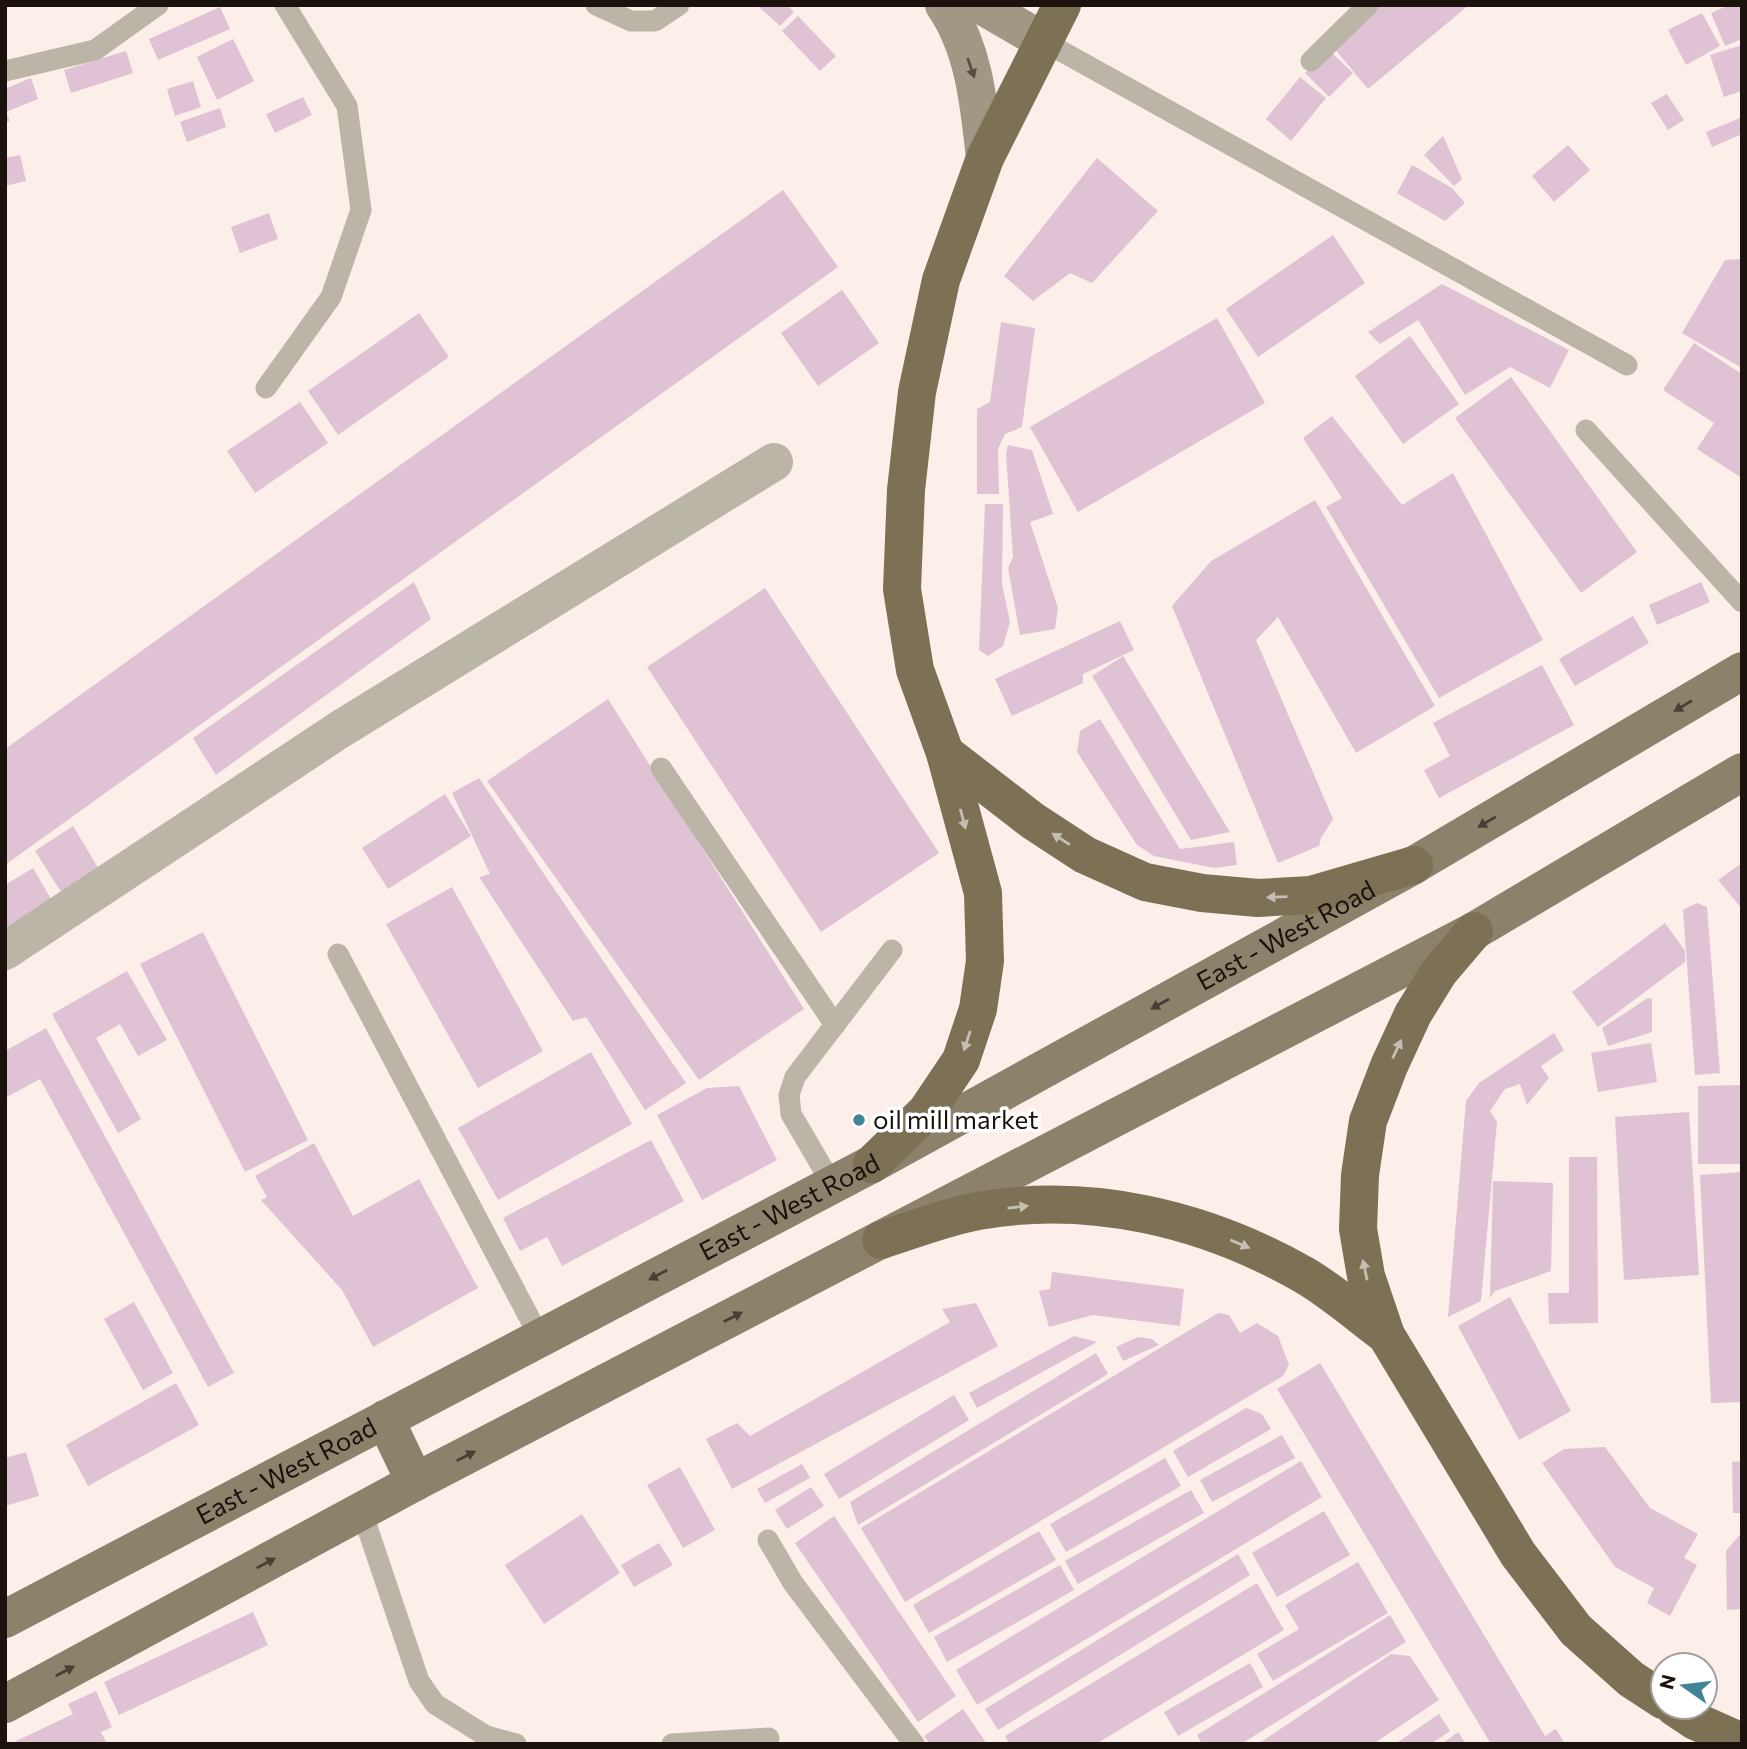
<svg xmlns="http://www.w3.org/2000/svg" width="1747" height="1749" viewBox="0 0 1747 1749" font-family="Commissioner,sans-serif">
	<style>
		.building { fill: #dfc3d4 }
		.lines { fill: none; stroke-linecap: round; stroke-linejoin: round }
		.lane { stroke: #bbb5a8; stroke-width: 21 }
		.street { stroke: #bbb5a8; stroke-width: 38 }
		.secondary { stroke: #a09885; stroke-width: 38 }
		.primary { stroke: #8c826b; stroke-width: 38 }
		.highway { stroke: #7c7055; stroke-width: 38 }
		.oneway { fill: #574e43 }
		.oneway2 { fill: #483e33 }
		.oneway3 { fill: #c4bfb2 }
		.poi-dot { fill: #418495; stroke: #fff; stroke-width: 2.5 }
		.labels { text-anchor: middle; stroke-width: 7; stroke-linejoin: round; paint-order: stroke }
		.street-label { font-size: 26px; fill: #1b110d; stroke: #fff }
		.poi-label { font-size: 26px; fill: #1b110d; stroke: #fff; text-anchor: start }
	</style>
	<rect width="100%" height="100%" fill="#fceee9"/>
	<g class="building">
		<polygon points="757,5 787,5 794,12 780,26"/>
		<polygon points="1373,5 1469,5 1368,89 1329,42"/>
		<polygon points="1729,5 1742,5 1742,39 1725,46 1711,13"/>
		<polygon points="220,7 230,29 158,60 149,39"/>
		<polygon points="1702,13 1720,46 1686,65 1668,30"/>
		<polygon points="798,16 836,56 820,71 782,31"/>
		<polygon points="233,39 254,81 217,100 197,57"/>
		<polygon points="1742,45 1742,91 1724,97 1710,55"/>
		<polygon points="1328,49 1353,73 1329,97 1305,73"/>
		<polygon points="126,51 133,73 71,93 64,70"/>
		<polygon points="1300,77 1326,98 1291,141 1266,119"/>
		<polygon points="31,78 38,99 6,112 10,121 5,123 5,89"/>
		<polygon points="193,81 201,107 175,116 167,89"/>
		<polygon points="1667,94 1684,120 1668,130 1651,103"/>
		<polygon points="303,97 312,115 275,133 266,114"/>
		<polygon points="220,108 226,127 187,142 180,122"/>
		<polygon points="1740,118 1742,134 1712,147 1706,132"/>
		<polygon points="1443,136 1462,179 1454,186 1424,155"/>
		<polygon points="1568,145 1590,170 1554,202 1532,176"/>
		<polygon points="20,155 26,181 5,186 5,158"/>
		<polygon points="1097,158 1158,211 1092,283 1070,273 1033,301 1004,276"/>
		<polygon points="1412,165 1452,188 1465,203 1445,221 1397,193"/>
		<polygon points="783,190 838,267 5,865 5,749"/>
		<polygon points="269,213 278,239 240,253 231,227"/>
		<polygon points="1333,235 1365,283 1258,357 1226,309"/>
		<polygon points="1742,259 1742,368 1682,333 1725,260"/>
		<polygon points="1442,284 1569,350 1550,388 1510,367 1465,395 1418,320 1380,344 1368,332"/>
		<polygon points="842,290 879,343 818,386 781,333"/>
		<polygon points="419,313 449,357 338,435 308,391"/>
		<polygon points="1217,318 1265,403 1078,512 1030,427"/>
		<polygon points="1001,322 1035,328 1022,427 1005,434 998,449 999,494 977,494 977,409 990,402"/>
		<polygon points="1410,336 1459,404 1403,444 1355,376"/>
		<polygon points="1694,343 1742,374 1742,478 1697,449 1714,423 1663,390"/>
		<polygon points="1511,377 1637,552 1581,593 1455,418"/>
		<polygon points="300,402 328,443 255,493 227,451"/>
		<polygon points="1332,416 1402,505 1453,473 1543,640 1439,698 1326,507 1342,498 1303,438"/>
		<polygon points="1008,445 1032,450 1053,514 1030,522 1058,608 1055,629 1020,635 1008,568 1013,557 1006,454"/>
		<polygon points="1315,500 1435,706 1356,753 1278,617 1256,640 1333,819 1321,838 1319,846 1278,863 1172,606 1211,561"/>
		<polygon points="985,504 1003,504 1002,584 1010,622 1003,646 988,656 979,650"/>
		<polygon points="414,582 431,619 216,775 193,738"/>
		<polygon points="1701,582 1710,602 1657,625 1649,605"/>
		<polygon points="765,588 939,853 821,932 647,667"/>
		<polygon points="1633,616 1649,643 1575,686 1559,659"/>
		<polygon points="1120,621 1134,650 1083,674 1083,683 1012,716 995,679"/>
		<polygon points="1123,656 1230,832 1191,840 1092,676"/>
		<polygon points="1542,665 1574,725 1439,798 1424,770 1450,756 1433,723"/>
		<polygon points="608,699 804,1009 699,1080 487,781"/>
		<polygon points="1100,719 1180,849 1234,842 1237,865 1214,868 1154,856 1137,845 1077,752 1080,731"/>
		<polygon points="479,778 686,1083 645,1110 586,1017 573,1021 479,877 490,874 452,793"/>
		<polygon points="445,794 471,836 388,889 362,848"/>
		<polygon points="73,826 100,871 63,895 35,851"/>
		<polygon points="1742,863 1742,909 1718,880"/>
		<polygon points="33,868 54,904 5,933 5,885"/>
		<polygon points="452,887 543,1051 478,1088 386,924"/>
		<polygon points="1697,903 1707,907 1720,1073 1695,1075 1683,910"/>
		<polygon points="1665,923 1685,951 1685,962 1598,1027 1572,992"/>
		<polygon points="203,932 308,1140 245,1172 140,964"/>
		<polygon points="127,971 167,1040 138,1056 120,1024 96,1038 141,1119 118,1133 52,1014"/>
		<polygon points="1648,998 1652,999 1652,1032 1608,1046 1602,1028"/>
		<polygon points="46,1028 234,1373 208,1387 40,1079 5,1098 5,1051"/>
		<polygon points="1554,1033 1564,1050 1541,1066 1549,1078 1527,1105 1520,1084 1505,1089 1490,1111 1497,1122 1481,1301 1448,1317 1466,1101 1479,1083"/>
		<polygon points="1651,1043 1657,1082 1598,1092 1591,1053"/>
		<polygon points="591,1052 632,1124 498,1200 458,1128"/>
		<polygon points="1742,1085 1742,1164 1698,1164 1698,1086"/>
		<polygon points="739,1086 777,1160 702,1200 657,1115 707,1088"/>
		<polygon points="1689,1112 1699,1275 1624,1280 1615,1117"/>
		<polygon points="651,1140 684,1201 562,1266 547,1237 520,1251 503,1218"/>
		<polygon points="314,1143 353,1216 419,1179 478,1288 373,1347 342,1290 261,1200 267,1197 255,1176"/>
		<polygon points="1569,1157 1597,1157 1598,1323 1549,1324 1548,1293 1569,1293"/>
		<polygon points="1742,1172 1742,1402 1711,1403 1700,1175"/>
		<polygon points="1493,1181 1553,1183 1551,1271 1495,1291 1490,1298"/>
		<polygon points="1052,1272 1184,1289 1180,1326 1093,1315 1049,1327 1039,1291 1050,1289"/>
		<polygon points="1510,1297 1571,1411 1519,1440 1458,1326"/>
		<polygon points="134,1302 173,1373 143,1390 104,1319"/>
		<polygon points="976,1303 998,1346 732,1489 706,1439 737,1423 750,1436 950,1322 942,1309"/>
		<polygon points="1218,1313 1229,1315 1240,1333 1257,1323 1278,1336 1289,1365 1283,1376 905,1602 861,1528"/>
		<polygon points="1074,1336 1097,1342 977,1408 969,1393"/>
		<polygon points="1138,1337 1152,1339 1159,1345 1123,1361 1116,1347"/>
		<polygon points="1096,1353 1108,1374 858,1525 850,1502"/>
		<polygon points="1320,1363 1545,1736 1556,1729 1565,1744 1491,1744 1277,1389"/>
		<polygon points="176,1383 199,1425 88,1486 66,1445"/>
		<polygon points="954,1395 969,1420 839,1499 824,1474"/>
		<polygon points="1246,1408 1262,1414 1271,1429 1188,1477 1173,1451"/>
		<polygon points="1282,1435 1295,1458 1212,1502 1200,1480"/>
		<polygon points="1605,1447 1650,1508 1698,1534 1684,1558 1697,1565 1670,1616 1647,1603 1654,1588 1615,1567 1542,1463 1564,1449"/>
		<polygon points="26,1452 39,1496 5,1506 5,1458"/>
		<polygon points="1165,1458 1181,1486 1066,1552 1050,1524"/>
		<polygon points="1301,1461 1322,1497 977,1705 956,1670"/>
		<polygon points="1742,1461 1742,1513 1733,1513 1732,1462"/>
		<polygon points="802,1464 810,1478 765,1503 757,1489"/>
		<polygon points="680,1467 715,1530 683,1548 647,1485"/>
		<polygon points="811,1487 824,1506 787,1529 775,1510"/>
		<polygon points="1191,1490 1204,1513 1078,1584 1065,1561"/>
		<polygon points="1324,1511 1350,1555 1277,1597 1252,1553"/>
		<polygon points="582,1514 620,1573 544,1624 505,1565"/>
		<polygon points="834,1516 956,1696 918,1722 795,1543"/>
		<polygon points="1039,1531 1056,1560 929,1633 913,1605"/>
		<polygon points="1742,1532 1742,1609 1727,1610 1726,1551"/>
		<polygon points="659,1543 673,1565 634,1587 621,1565"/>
		<polygon points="1238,1554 1250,1575 998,1730 985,1709"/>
		<polygon points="1358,1562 1388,1613 1273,1681 1257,1654 1299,1629 1285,1605"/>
		<polygon points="1060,1565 1074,1590 947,1662 934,1637"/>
		<polygon points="1257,1583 1284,1630 1096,1744 1009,1744 1005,1736"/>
		<polygon points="253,1612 268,1645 119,1715 104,1682"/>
		<polygon points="1390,1615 1406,1642 1241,1744 1202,1744 1197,1735"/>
		<polygon points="1391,1654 1410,1656 1439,1700 1373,1744 1258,1744"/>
		<polygon points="1250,1663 1263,1687 1178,1736 1164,1712"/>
		<polygon points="96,1691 112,1727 101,1732 107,1744 10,1744 73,1714 68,1704"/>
		<polygon points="963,1709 987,1744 930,1744 924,1736"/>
		<polygon points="1439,1714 1450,1731 1431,1744 1395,1744"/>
		<polygon points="1458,1732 1466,1744 1442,1744"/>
	</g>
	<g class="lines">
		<g class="lane">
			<polyline points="596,5 631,21 655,21 679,5"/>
			<polyline points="1043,41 1627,365"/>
			<polyline points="1311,61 1368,5"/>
			<polyline points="5,71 95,50 158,5"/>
			<polyline points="266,388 331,297 361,210 347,106 285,5"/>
			<polyline points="1586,430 1742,602"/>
			<polyline points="661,768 835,1025"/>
			<polyline points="338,954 540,1338"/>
			<polyline points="832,1184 791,1114 789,1095 795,1077 892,950"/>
			<polyline points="362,1512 419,1681 435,1704 486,1736 516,1744"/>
			<polyline points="768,1540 793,1583 914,1744"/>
			<polyline points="672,1744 769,1738"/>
		</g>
		<polyline class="street" points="5,951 339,730 774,462"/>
		<g class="secondary">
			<path d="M944,5C975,50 979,106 985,158"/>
			<polyline points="981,5 1043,41"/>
		</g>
		<g class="primary">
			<polyline points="385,1419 415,1482"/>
			<path id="s1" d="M5,1619L872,1164L1414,865L1742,671"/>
			<polyline points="5,1704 415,1482 1474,931 1742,772"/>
		</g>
		<g class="highway">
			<polyline points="945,753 1033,821 1085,855 1145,882 1202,893 1258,898 1311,895 1414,865"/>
			<polyline points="1474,931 1439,972 1413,1014 1389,1066 1368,1121 1360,1175 1358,1229 1366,1276 1386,1335 1518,1554 1576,1630 1631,1679 1663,1700"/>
			<polyline points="872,1164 926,1112 961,1060 978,1009 985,961 983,893 945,753 915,670 902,589 906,490 917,392 941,280 985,158 1062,5"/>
			<path d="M881,1240C913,1230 945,1217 978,1211C1091,1191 1206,1219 1304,1275C1333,1292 1359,1315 1386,1335"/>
			<polyline points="1674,1707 1695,1721 1742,1742"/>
		</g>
	</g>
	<defs><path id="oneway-solid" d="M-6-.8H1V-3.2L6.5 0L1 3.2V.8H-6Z" transform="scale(1.75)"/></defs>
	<use class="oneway" href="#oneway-solid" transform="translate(971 68) rotate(71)"/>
	<g class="oneway2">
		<use href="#oneway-solid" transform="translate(1683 706) rotate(149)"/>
		<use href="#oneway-solid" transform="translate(1487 822) rotate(149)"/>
		<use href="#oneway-solid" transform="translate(1160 1004) rotate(151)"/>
		<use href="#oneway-solid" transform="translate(658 1275) rotate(152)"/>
		<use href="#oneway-solid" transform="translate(733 1317) rotate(-27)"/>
		<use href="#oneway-solid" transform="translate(466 1456) rotate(-27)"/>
		<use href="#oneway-solid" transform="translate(266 1563) rotate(-28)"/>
		<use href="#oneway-solid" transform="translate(65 1671) rotate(-28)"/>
	</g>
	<g class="oneway3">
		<use href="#oneway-solid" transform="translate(963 819) rotate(75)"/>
		<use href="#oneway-solid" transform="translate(1061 839) rotate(-147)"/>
		<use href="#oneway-solid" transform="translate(1277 897) rotate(178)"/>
		<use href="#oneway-solid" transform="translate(967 1041) rotate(108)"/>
		<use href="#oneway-solid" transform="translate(1397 1049) rotate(-65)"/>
		<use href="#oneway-solid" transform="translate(1018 1207) rotate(-6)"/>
		<use href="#oneway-solid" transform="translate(1240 1244) rotate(23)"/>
		<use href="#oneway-solid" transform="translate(1365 1270) rotate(-102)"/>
	</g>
	<circle class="poi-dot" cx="859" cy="1120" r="7"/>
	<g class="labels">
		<g class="street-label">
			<text dy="9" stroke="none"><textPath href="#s1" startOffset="1452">East - West Road</textPath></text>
			<text dy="9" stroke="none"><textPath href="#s1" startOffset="886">East - West Road</textPath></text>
			<text dy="9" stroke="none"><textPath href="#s1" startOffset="318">East - West Road</textPath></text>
		</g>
		<g class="poi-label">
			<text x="873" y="1129">oil mill market</text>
		</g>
	</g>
	<rect width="1747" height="1749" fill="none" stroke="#1b110d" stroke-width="14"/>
	<g transform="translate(1684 1686) rotate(284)"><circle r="33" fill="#ffffff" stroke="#a4a09e" stroke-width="2"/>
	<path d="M0-5L12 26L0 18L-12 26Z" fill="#418495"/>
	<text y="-10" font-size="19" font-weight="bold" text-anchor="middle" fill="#1b110d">N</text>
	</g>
</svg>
